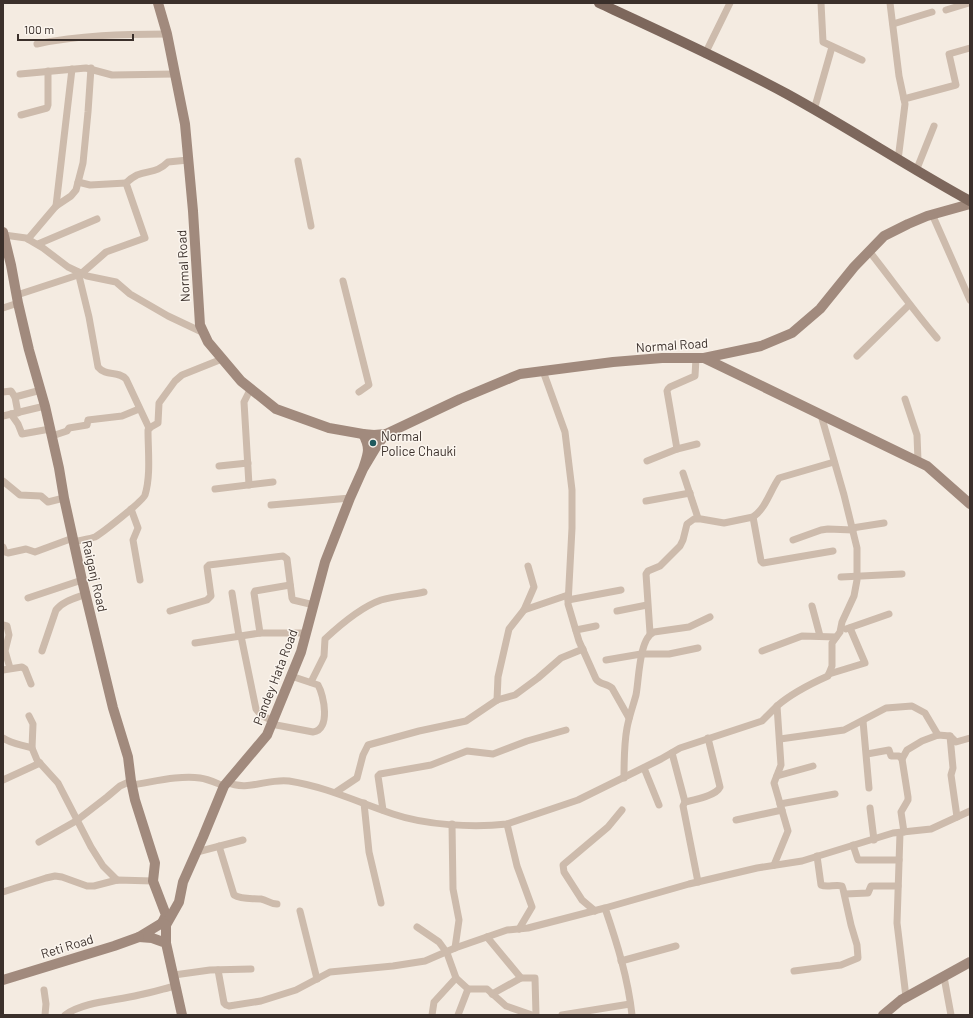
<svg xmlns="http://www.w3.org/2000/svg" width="973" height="1018" viewBox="0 0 973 1018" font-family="Barlow,sans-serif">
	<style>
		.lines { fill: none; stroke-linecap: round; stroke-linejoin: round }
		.street { stroke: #cdbbac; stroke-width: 7 }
		.secondary { stroke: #a18a7d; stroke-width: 10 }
		.primary { stroke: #7d675c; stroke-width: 10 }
		.poi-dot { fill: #1f5a5e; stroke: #fbf5ee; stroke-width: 1.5 }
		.labels { text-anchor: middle; stroke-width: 3; stroke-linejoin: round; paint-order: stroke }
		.street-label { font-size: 13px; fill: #3b302b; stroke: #fbf5ee }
		.poi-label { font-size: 13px; fill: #3b302b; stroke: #fbf5ee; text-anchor: start }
	</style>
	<rect width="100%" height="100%" fill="#f4ebe1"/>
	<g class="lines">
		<g class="street">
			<polyline points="821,3 823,42 862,60"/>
			<polyline points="890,3 899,76 905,104 898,160"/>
			<polyline points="946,10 969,3"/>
			<polyline points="893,24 932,12"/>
			<path d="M37,44C80,35 123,34 167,34"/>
			<polyline points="705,54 730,3"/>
			<polyline points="20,74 86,68 112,75 175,74"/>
			<polyline points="904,99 956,85 949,54 970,48"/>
			<polyline points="814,110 832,47"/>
			<polyline points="21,115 47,108 48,105 48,71"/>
			<polyline points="298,161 311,226"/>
			<polyline points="916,171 934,126"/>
			<polyline points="78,182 90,185 126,183"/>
			<polyline points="56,206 72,69"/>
			<polyline points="932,214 970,300"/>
			<polyline points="4,235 26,238 43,248 68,267 87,276 116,282 130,294 168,316 204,333"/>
			<polyline points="28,239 56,206 71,196 76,190 83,163 88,112 91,68"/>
			<polyline points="38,244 97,219"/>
			<path d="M869,251C892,280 913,310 937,338"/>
			<path d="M78,272L89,317L98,367C106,377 118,370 126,379L149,428"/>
			<path d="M82,273L106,252L145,238L126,183C129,180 133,177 137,175C150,170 157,173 168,162L188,160"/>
			<polyline points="343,281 369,385 359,392"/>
			<polyline points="17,295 78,275"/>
			<polyline points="3,308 18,303"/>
			<polyline points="857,356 909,305"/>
			<path d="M543,371L565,432L572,490V528L568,604L579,641L596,679C600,685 607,683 612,688L629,718"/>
			<polyline points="3,392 11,391 15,397 41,390"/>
			<polyline points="15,397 18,413"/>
			<polyline points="905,399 917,435 918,461"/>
			<polyline points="11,414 18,424 22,434 50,429"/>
			<polyline points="3,416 45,406"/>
			<polyline points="52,436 67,431 69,428 87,425 88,420 122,416 139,409"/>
			<polyline points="677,449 667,391 668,389 670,387 695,376 696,358"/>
			<polyline points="647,461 677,449 697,444"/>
			<polyline points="219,466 248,463"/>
			<polyline points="683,473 698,518"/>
			<polyline points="3,481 20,495 41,496 48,502 64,498"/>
			<polyline points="249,485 244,402 251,388"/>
			<polyline points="215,489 273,482"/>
			<polyline points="646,501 690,493"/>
			<polyline points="271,505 350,498"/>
			<polyline points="131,509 138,528 133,540 140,580"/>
			<polyline points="753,517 761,561 763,563 833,551"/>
			<polyline points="852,528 884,523"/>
			<polyline points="793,540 821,530 828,529 853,530"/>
			<path d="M74,542C81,540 89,539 95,537C102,533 143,501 145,495C151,475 148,451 148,430L151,427L158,423L159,403L175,381L182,375L222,359"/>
			<polyline points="3,547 5,552 8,553 26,549 35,552 73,538"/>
			<polyline points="841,577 902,574"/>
			<polyline points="232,593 239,636"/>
			<polyline points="28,598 82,580"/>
			<polyline points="568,600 621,590"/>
			<polyline points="812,606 820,636"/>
			<polyline points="524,610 568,595"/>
			<polyline points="170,611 207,600 211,596 207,567 209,565 283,556 287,559 292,598 293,600 314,605"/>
			<polyline points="617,611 647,605"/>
			<polyline points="3,625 7,626 9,635 5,651 10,668"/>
			<polyline points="846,629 889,614"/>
			<polyline points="576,630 596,626"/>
			<polyline points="260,633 254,593 255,591 290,585"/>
			<path d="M650,633L646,574L648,571L660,566L680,546L683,540L687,524L694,519H701L724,523L753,517C766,508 770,491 779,478L834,462"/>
			<polyline points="241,636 256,709 261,715 273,721"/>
			<polyline points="195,643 260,633 306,633"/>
			<path d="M42,651L56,610C63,601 76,598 86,594"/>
			<polyline points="762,651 802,636 836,637"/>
			<polyline points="606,660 641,654 669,654 698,648"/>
			<polyline points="3,670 22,667 25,669 31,684"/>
			<polyline points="829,674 865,663 850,628"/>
			<path d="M311,682L324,656L325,639C340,625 361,607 381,600C395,596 411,595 424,592"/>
			<polyline points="497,700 498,677 509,629 524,610 534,587 528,566"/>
			<polyline points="29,716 33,724 32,748"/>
			<polyline points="863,721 869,788"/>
			<path d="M271,724L313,732C331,730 324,695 318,685L291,676"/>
			<polyline points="950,736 953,768 951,775 957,817"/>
			<path d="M3,738C14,745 20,744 32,748L37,760L58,783L91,847L103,866L117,880"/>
			<polyline points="780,739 844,730 886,708 912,706 925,713 938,735"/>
			<polyline points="672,753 685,802"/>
			<polyline points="867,754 889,750 891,756 899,756 902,759 908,797 908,800 901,812 904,832"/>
			<polyline points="902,759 907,750 922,741 938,735 950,736 956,742 970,738"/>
			<polyline points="644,768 659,805"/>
			<polyline points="777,776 813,766"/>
			<path d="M624,778C624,761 624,744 627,728C629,717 633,706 636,695C639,680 639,638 654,632L689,627L710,617"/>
			<polyline points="3,780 40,763"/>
			<path d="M227,782C247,792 268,778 289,781C327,787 357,802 393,814C425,825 473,828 507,824L578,800L661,759L680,748L762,721L777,706"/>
			<path d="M132,785C153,782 179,775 200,778C208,779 216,783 224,786"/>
			<polyline points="336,792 357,778 363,755 368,745 419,731 466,721 497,700 515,695 538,678 561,658 583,649"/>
			<polyline points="364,803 369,852 381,903"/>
			<polyline points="780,804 835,794"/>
			<polyline points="870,808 874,840"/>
			<polyline points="383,810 378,776 380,774 431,765 467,751 493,754 527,741 566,730"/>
			<polyline points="736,820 782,810"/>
			<polyline points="452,824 453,889 459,920 455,948"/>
			<polyline points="507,824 517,866 532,907 519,929"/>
			<polyline points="900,833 897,923 906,997"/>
			<polyline points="39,842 76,821 107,797 120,786 131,781"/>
			<polyline points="853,845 858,860 899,860"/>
			<path d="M219,846L234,895C242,900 252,898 261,899C267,900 270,904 277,904"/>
			<polyline points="197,852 243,840"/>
			<path d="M774,865L788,831L774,783L781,765L777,706C792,693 810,684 828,676L832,666V643L840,632L842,622L854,596L857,580V548L844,495L821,415"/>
			<path d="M698,882L683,806L685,802C694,800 716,796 720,787L708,738"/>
			<polyline points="3,892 46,878 55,876 62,877 87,886 94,886 117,880 153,881"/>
			<polyline points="845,894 868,893 871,886 898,886"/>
			<path d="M605,908C617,943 628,978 632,1015"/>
			<polyline points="300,911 317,979"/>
			<polyline points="595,911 582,900 564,872 563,865 608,827 622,810"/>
			<polyline points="417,927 439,942 447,953 456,978 468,989 458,1015"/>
			<polyline points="487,937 521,978 535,978 536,1015"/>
			<polyline points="621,961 676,946"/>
			<polyline points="218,970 224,1003 226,1005 229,1006 261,1001 296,990 330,972 393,966 425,961 455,948 507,930 528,928 605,908 689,884 757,868 802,861 893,833 931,829 970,811"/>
			<path d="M794,971L841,965L858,958L857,945L851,925L843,889L842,886C835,884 827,888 821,885L817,856"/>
			<polyline points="174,975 210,970 251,969"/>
			<polyline points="944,977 951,1015"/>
			<polyline points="468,989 487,989 506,1006 532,1015"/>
			<polyline points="44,990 46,1004 45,1015"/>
			<polyline points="492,994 521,978"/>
			<path d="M65,1015C85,1001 116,1001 139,995C151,993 163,989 175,986"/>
			<polyline points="432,1015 434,1002 456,978"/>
			<polyline points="562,1015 630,1004"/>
		</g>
		<g class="secondary">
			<polyline points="158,3 167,34 185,124 193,211 200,325 208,342 241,381 276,409 329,428 363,434"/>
			<polyline points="3,232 11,265 18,303 29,350 45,406 59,468 64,498 82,580 113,708 128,757 131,781 135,800 155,863 153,881 166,915 162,923"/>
			<polyline points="704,358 927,466 970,504"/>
			<polyline points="386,434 460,399 520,374 613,362 662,358 704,358 761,346 792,333 820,309 854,267 884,236 908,224 927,216 970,204"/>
			<path d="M166,925L179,902L183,882L203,837L224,786L267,735L301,652L325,562L350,498L363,469L378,444L386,434L374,435L363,434C371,449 368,454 363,469"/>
			<polyline points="166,943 152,938 139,937 162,923 166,925 166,943 182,1015"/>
			<polyline points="3,980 114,946 139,937"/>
			<polyline points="883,1015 901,1000 970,962"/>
		</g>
		<path class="primary" d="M599,3C662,32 726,61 787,94C849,128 908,167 970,201"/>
	</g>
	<circle class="poi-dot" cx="373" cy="443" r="4"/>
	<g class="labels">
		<g class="street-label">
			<text transform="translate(183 266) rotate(-93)" y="5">Normal Road</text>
			<text transform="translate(672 345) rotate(-4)" y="5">Normal Road</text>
			<text transform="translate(95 576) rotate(77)" y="5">Raiganj Road</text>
			<text transform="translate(275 677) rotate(-69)" y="5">Pandey Hata Road</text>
			<text transform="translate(67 946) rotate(-17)" y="5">Reti Road</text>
		</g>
		<g class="poi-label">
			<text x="381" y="441">Normal<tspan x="381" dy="15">Police Chauki</tspan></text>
		</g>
	</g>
	<rect width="973" height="1018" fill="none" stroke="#3b302b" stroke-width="8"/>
	<path d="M18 34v6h115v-6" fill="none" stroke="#3b302b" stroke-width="2"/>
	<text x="24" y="34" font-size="12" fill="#3b302b" stroke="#fbf5ee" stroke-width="3" paint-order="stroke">100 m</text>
</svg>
